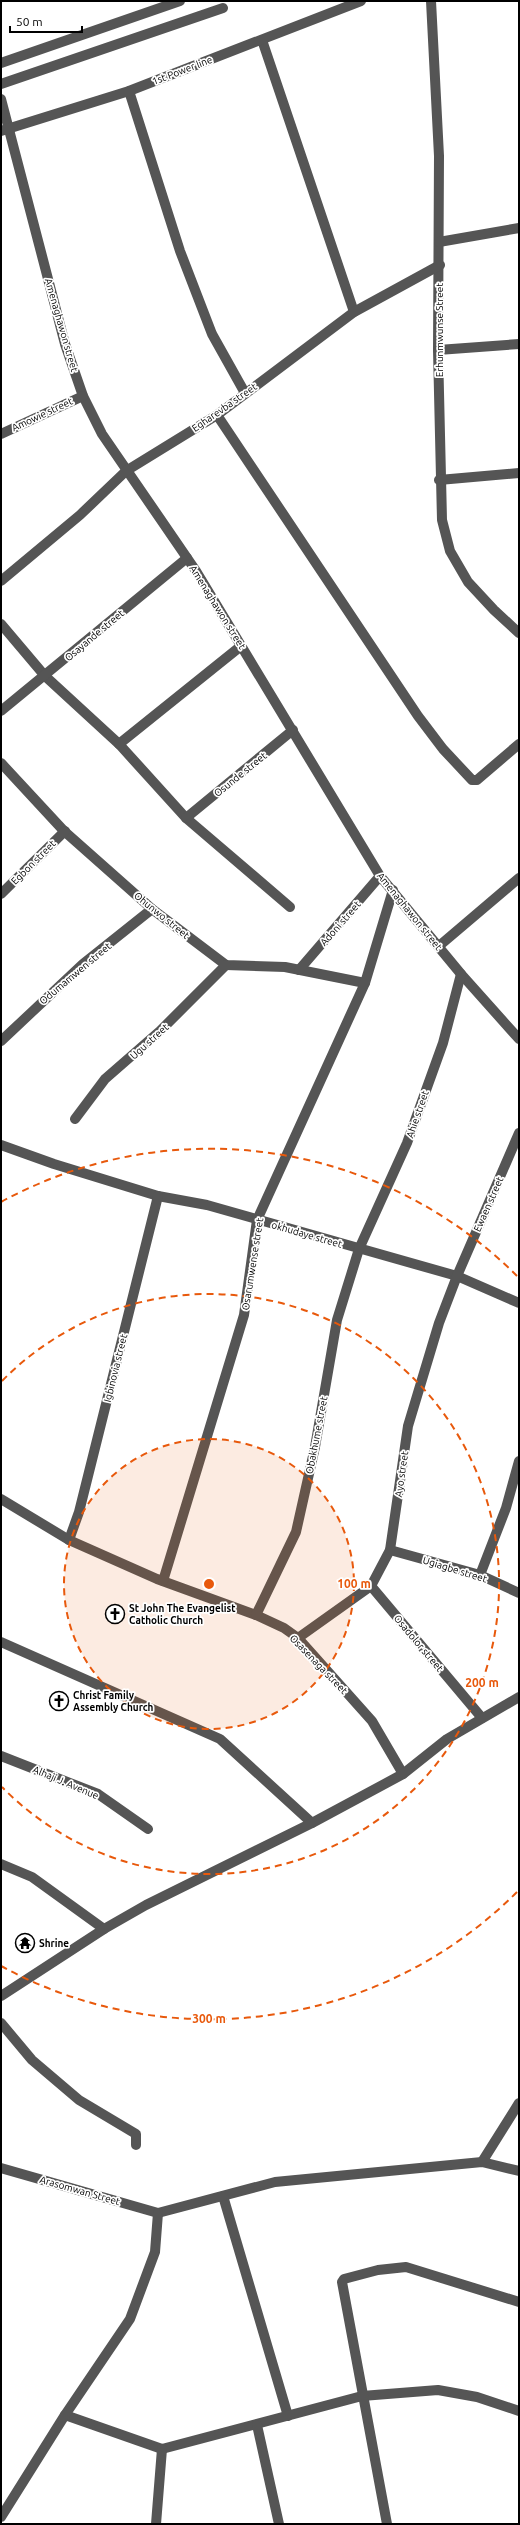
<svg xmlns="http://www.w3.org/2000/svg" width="520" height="2525" viewBox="0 0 520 2525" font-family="Ubuntu,sans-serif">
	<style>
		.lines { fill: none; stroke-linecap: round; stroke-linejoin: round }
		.minor { stroke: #555; stroke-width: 10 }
		.ring { fill: none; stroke: #e8590c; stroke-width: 2; stroke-dasharray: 7 5 }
		.labels { text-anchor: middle; stroke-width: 3.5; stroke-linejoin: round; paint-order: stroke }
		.street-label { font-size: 10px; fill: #000; stroke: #fff }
		.poi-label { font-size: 10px; font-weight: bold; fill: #000; stroke: #fff; text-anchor: start }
		.centre { fill: #e8590c; stroke: #fff; stroke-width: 2 }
		.ring-label { font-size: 12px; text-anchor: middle; font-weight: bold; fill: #e8590c; stroke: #fff; stroke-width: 3.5; stroke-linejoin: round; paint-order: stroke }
	</style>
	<rect width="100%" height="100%" fill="#fff"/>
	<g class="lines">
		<g class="minor">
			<polyline points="431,1 439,156 438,350 442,520 450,551 468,582 494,610 519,633"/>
			<polyline points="262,40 354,312"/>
			<polyline points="1,63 180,1"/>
			<polyline points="1,84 223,8"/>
			<polyline points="129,91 180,251 212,334 245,393"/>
			<polyline points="1,99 65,344 83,396 102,434 196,571 380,876 461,974 519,1039"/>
			<polyline points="1,131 129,91 361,1"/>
			<polyline points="439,242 519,228"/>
			<polyline points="438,350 519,344"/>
			<polyline points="217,415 418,716 443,749 472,780 477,780 519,744"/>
			<polyline points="1,434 83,396"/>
			<polyline points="439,480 519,473"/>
			<polyline points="1,581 80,515 126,471 217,415 354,312 440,265"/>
			<polyline points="1,624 45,676 119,744 186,818 290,907"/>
			<polyline points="1,711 187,558"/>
			<polyline points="119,744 241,646"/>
			<polyline points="1,763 64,831 152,909 226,965 285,967 365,983"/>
			<polyline points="186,818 293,730"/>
			<polyline points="1,894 65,831"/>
			<polyline points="439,946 519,878"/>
			<polyline points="299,970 380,876"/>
			<polyline points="1,1041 83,964 152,909"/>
			<polyline points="75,1119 105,1079 160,1031 226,965"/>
			<polyline points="1,1145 54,1164 158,1196 207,1205 457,1276 519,1303"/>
			<polyline points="1,1499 69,1540 157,1579 256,1615 284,1628 298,1638 372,1721 403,1774"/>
			<polyline points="69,1540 79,1512 158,1196"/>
			<polyline points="390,1550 480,1575 519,1593"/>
			<polyline points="480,1575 506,1508 519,1461"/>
			<polyline points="163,1581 244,1315 257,1220 365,983 393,890"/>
			<polyline points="371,1586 482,1718"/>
			<polyline points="256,1615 296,1532 315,1447 337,1320 359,1249 407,1143 443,1043 461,974"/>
			<polyline points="298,1638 371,1586 390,1550 408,1426 439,1323 457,1276 519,1133"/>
			<polyline points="1,1642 220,1739 312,1823"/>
			<polyline points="1,1756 98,1794 148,1829"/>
			<polyline points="1,1864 32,1877 104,1929"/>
			<polyline points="1,1996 104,1929 146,1905 312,1823 403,1774 447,1739 519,1697"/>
			<polyline points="1,2023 32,2060 79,2100 136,2134 136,2145"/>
			<polyline points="482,2162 519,2103"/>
			<polyline points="1,2168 158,2213"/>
			<polyline points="223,2196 288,2416"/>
			<polyline points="158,2213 275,2182 482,2162 519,2171"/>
			<polyline points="65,2415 162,2449 362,2396 438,2390 477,2397 519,2411"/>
			<polyline points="257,2425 279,2524"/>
			<polyline points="1,2517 65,2415 130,2319 155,2252 158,2213"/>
			<polyline points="156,2524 162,2449"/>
			<polyline points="387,2524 342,2282 344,2279 378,2270 406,2267 519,2302"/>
		</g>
	</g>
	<circle cx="209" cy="1584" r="145" fill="#e8590c" fill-opacity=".12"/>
	<g class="ring">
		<circle cx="209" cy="1584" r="145"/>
		<path d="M2 1381A290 290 0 1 1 2 1787"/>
		<path d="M517 1892A435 435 0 0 1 1 1966M1 1202A435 435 0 0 1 517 1276"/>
	</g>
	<defs>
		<symbol id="church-ring" viewBox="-11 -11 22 22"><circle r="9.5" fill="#fff" stroke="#000" stroke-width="1.5"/><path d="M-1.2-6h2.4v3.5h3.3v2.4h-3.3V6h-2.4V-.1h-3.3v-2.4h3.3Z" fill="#000"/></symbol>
		<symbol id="temple-ring" viewBox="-11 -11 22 22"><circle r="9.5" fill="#fff" stroke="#000" stroke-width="1.5"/><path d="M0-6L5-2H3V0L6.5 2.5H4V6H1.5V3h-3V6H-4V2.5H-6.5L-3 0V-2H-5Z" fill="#000"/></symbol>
	</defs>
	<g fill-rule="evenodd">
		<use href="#church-ring" x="104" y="1603" width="22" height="22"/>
		<use href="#church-ring" x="48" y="1690" width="22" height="22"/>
		<use href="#temple-ring" x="14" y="1932" width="22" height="22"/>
	</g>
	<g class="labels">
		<g class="street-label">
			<text transform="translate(182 70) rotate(-21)" y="4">1st Power line</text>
			<text transform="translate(62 325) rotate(74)" y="4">Amenaghawon street</text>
			<text transform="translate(439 330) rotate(-90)" y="4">Erhunmwunse Street</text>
			<text transform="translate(224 407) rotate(-35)" y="4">Egharevba street</text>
			<text transform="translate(42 414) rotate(-25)" y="4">Amowie street</text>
			<text transform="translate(218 607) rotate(58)" y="4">Amenaghawon street</text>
			<text transform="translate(94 635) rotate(-40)" y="4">Osayande street</text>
			<text transform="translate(240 774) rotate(-39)" y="4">Osunde street</text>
			<text transform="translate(33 862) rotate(-45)" y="4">Egbon street</text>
			<text transform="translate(410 911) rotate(51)" y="4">Amenaghawon street</text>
			<text transform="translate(162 915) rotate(39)" y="4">Ohunwo street</text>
			<text transform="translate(340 923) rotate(-49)" y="4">Adoni street</text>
			<text transform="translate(75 973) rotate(-40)" y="4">Odumamwen street</text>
			<text transform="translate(149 1041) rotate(-42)" y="4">Ugu street</text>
			<text transform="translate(417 1114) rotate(-71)" y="4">Ahie street</text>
			<text transform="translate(488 1204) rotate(-66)" y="4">Ewaen street</text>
			<text transform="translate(307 1234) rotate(16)" y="4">okhudaye street</text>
			<text transform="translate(252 1264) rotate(-81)" y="4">Osarumwense street</text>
			<text transform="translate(115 1368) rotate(-76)" y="4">Igbinovia street</text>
			<text transform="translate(316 1435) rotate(-79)" y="4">Obakhume street</text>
			<text transform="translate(401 1474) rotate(-82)" y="4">Ayo street</text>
			<text transform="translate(455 1569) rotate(17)" y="4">Ugiagbe street</text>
			<text transform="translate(419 1643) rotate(50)" y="4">Osadolor street</text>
			<text transform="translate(319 1664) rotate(46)" y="4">Osasenaga street</text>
			<text transform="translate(66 1782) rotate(23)" y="4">Alhaji J. Avenue</text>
			<text transform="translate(80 2190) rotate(16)" y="4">Arasomwan Street</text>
		</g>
		<g class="poi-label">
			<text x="129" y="1612">St John The Evangelist<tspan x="129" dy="12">Catholic Church</tspan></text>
			<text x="73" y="1699">Christ Family<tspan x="73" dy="12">Assembly Church</tspan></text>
			<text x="39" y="1947">Shrine</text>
		</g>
	</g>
	<circle cx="209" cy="1584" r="6" class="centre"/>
	<g class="ring-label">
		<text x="354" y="1588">100 m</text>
		<text x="482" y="1687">200 m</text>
		<text x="209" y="2023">300 m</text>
	</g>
	<rect width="520" height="2525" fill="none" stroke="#000000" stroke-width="4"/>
	<path d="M10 26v6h72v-6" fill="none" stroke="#000000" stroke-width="2"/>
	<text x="16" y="26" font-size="12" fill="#000000" stroke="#ffffff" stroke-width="3" paint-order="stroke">50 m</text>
</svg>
